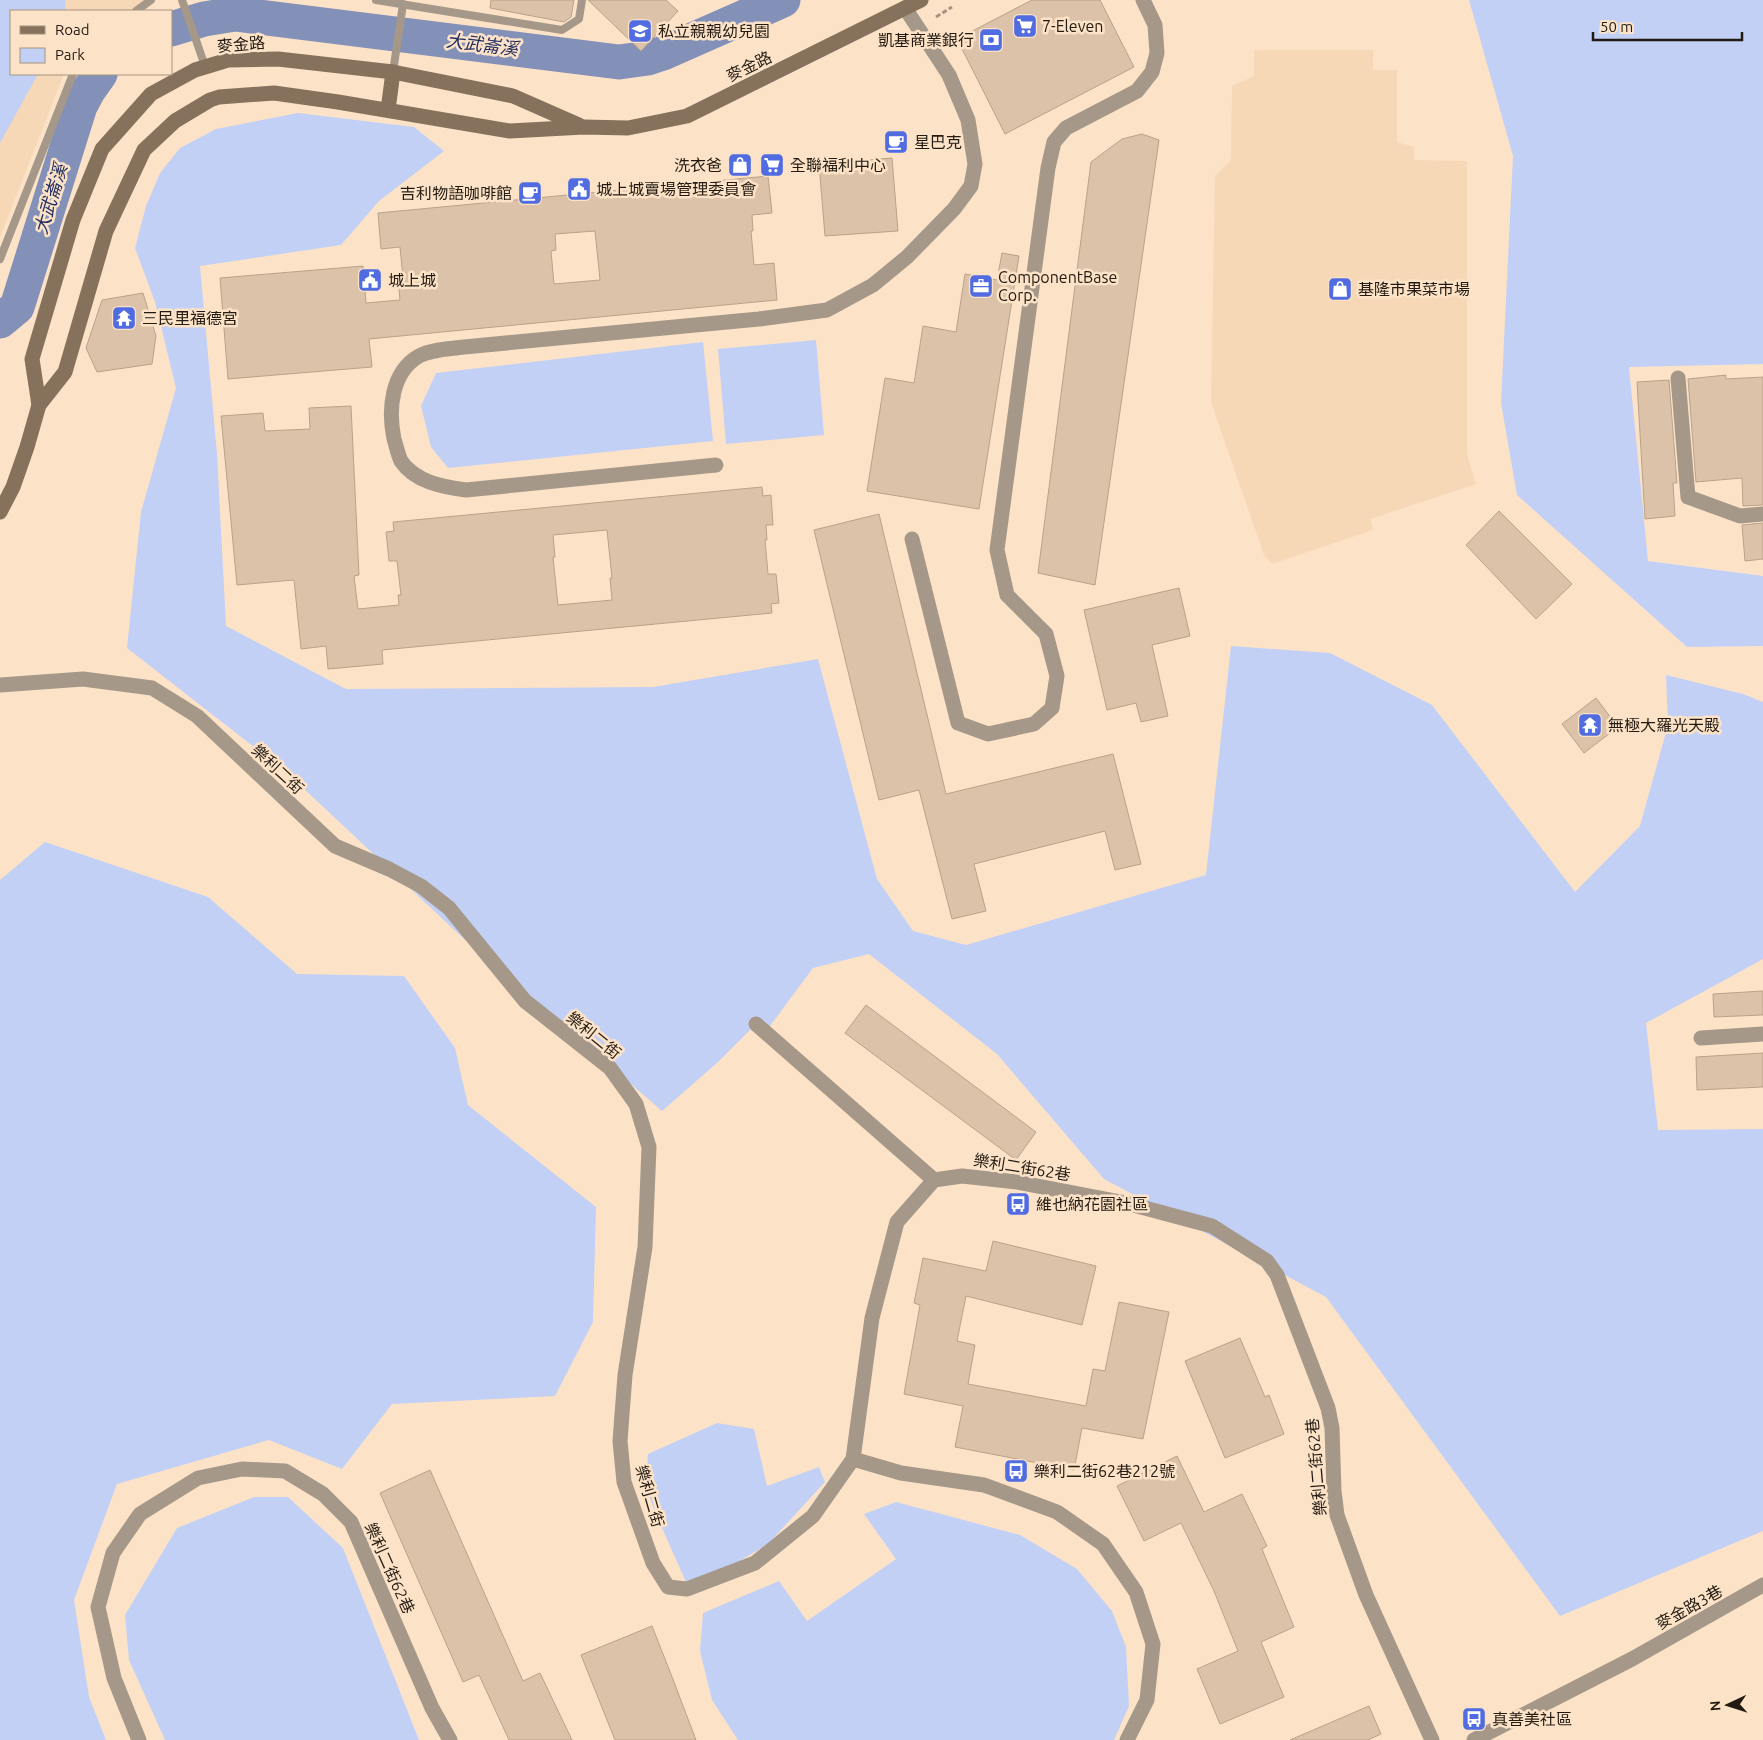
<svg xmlns="http://www.w3.org/2000/svg" width="1763" height="1740" viewBox="0 0 1763 1740" font-family="Ubuntu,'Noto Sans TC',sans-serif">
	<style>
		.built { fill: #f6d7b6 }
		.green { fill: #c2d0f6 }
		.lines { fill: none; stroke-linecap: round; stroke-linejoin: round }
		.river { stroke: #8390b8; stroke-width: 35 }
		.building { fill: #dbc2a8; stroke: #baa288; fill-rule: evenodd }
		.path { stroke: #a69380; stroke-width: 3; stroke-dasharray: 5 2.5; stroke-linecap: butt }
		.lane { stroke: #a69889; stroke-width: 8 }
		.street { stroke: #a69889; stroke-width: 15 }
		.secondary { stroke: #86725c; stroke-width: 15 }
		.labels { text-anchor: middle; stroke-width: 5; stroke-linejoin: round; paint-order: stroke }
		.poi-label { font-size: 16px; fill: #231a11; stroke: #fce3c8; text-anchor: start }
		.street-label { font-size: 16px; fill: #231a11; stroke: #fce3c8 }
		.water-label { font-size: 18px; font-style: italic; fill: #222e61; stroke: #fce3c8 }
	</style>
	<rect width="100%" height="100%" fill="#fce3c8"/>
	<g class="built">
		<polygon points="0,0 145,0 129,11 11,11 11,74 64,74 0,237"/>
		<polygon points="1254,50 1373,50 1373,70 1397,70 1397,142 1414,147 1414,160 1467,161 1467,454 1476,484 1370,519 1373,530 1272,564 1264,555 1211,402 1215,176 1231,160 1232,86 1254,76"/>
	</g>
	<g class="green">
		<polygon points="0,0 65,0 66,11 11,11 11,74 38,74 0,143"/>
		<polygon points="1469,0 1763,0 1763,364 1629,367 1648,561 1763,576 1763,646 1687,647 1517,495 1501,403 1513,156"/>
		<polygon points="298,113 414,127 444,151 379,201 341,245 200,266 217,454 226,626 346,689 653,687 818,659 877,879 913,931 966,945 1206,875 1231,646 1330,653 1432,705 1575,892 1640,826 1668,725 1666,675 1743,694 1763,702 1763,959 1646,1023 1658,1130 1763,1129 1763,1531 1560,1616 1326,1297 1104,1179 997,1054 869,954 813,968 770,1026 756,1024 718,1062 662,1111 463,938 285,771 127,648 141,512 176,388 155,302 135,248 146,206 160,173 180,148 216,129"/>
		<polygon points="816,340 824,435 726,444 718,349"/>
		<polygon points="703,342 713,441 448,468 431,447 421,406 436,373"/>
		<polygon points="45,842 208,897 297,974 404,976 455,1048 468,1105 596,1207 593,1322 555,1396 392,1404 342,1469 269,1440 117,1484 74,1600 89,1697 106,1740 0,1740 0,880"/>
		<polygon points="717,1423 754,1429 767,1486 819,1467 825,1482 768,1544 721,1572 686,1582 658,1519 646,1488 648,1454"/>
		<polygon points="254,1497 288,1497 343,1548 419,1740 165,1740 129,1660 125,1615 177,1528"/>
		<polygon points="896,1502 1020,1535 1077,1569 1112,1611 1126,1647 1129,1706 1114,1740 738,1740 712,1700 700,1651 703,1613 779,1581 807,1621 896,1559 864,1514"/>
	</g>
	<g class="lines">
		<g class="river">
			<polyline points="171,29 204,19 235,14 619,62 648,58 663,53 783,0"/>
			<polyline points="0,321 17,307 80,106 88,91 100,74"/>
		</g>
	</g>
	<g class="building">
		<polygon points="491,0 574,0 571,17 564,22 490,8"/>
		<polygon points="588,0 666,0 678,11 641,51"/>
		<polygon points="1032,0 1100,0 1134,67 1005,134 957,39"/>
		<polygon points="1142,134 1159,140 1095,585 1038,573 1091,162 1122,139"/>
		<polygon points="892,158 898,231 825,236 819,164"/>
		<path d="M768,176L772,213L752,215L753,231H751L754,265L774,263L777,300L369,339L372,367L228,379L220,278L363,266L366,303L400,300L398,278H403L400,247L381,249L378,213ZM595,231L600,280L554,284L551,251L556,250L555,234Z"/>
		<polygon points="1002,253 1019,256 979,509 867,491 885,378 914,383 923,326 956,332 965,274 997,280"/>
		<polygon points="143,293 156,336 152,364 97,372 86,348 102,300"/>
		<polygon points="1726,375 1726,379 1763,377 1763,505 1743,506 1742,478 1696,482 1688,379"/>
		<polygon points="1669,380 1677,483 1673,483 1675,516 1645,519 1637,382"/>
		<path d="M351,406L359,575L354,576L358,609L399,605L398,595H401L397,561H389L386,532L394,531L393,522L762,487L763,496L771,495L773,525H766L767,540H765L768,574H776L779,603L771,604L772,613L382,650L383,664L328,669L326,646L301,649L294,580L237,585L221,416L263,413L265,431L310,429L309,408ZM607,530L612,578H610L612,600L558,605L553,557H555L553,535Z"/>
		<polygon points="1499,511 1572,584 1536,619 1466,545"/>
		<polygon points="879,514 946,794 1113,754 1141,864 1115,870 1105,831 974,864 986,911 952,919 919,790 879,800 814,530"/>
		<polygon points="1763,523 1763,559 1745,561 1742,525"/>
		<polygon points="1179,588 1190,636 1152,645 1168,716 1141,722 1136,703 1107,710 1084,610"/>
		<polygon points="1596,698 1618,727 1584,753 1562,724"/>
		<polygon points="1763,991 1763,1015 1714,1017 1713,994"/>
		<polygon points="866,1005 1036,1132 1016,1160 845,1033"/>
		<polygon points="1763,1053 1763,1087 1697,1090 1696,1057"/>
		<polygon points="993,1241 1096,1266 1082,1325 966,1296 957,1341 975,1345 968,1384 1086,1406 1093,1369 1105,1371 1119,1302 1169,1312 1143,1439 1082,1428 1074,1470 955,1447 963,1406 904,1394 920,1305 914,1303 923,1258 986,1271"/>
		<polygon points="1240,1338 1265,1397 1269,1395 1284,1434 1225,1458 1185,1361"/>
		<polygon points="1177,1456 1204,1512 1242,1494 1267,1546 1262,1549 1294,1627 1261,1642 1284,1697 1220,1724 1197,1669 1238,1651 1214,1591 1181,1523 1144,1541 1117,1486"/>
		<polygon points="430,1470 523,1681 540,1673 572,1740 509,1740 479,1675 463,1682 380,1493"/>
		<polygon points="652,1626 674,1682 696,1740 615,1740 581,1655"/>
		<polygon points="1369,1706 1381,1734 1368,1740 1290,1740"/>
	</g>
	<g class="lines">
		<polyline class="path" points="936,17 952,7"/>
		<g class="lane">
			<polyline points="182,0 205,66"/>
			<polyline points="376,0 562,30 579,19 582,0"/>
			<polyline points="136,11 151,0"/>
			<polyline points="393,72 403,4"/>
			<polyline points="0,259 73,74"/>
		</g>
		<g class="street">
			<polyline points="1678,378 1688,497 1740,516 1763,514"/>
			<path d="M716,465L466,490C443,487 415,482 401,461C398,455 396,445 394,439C388,410 391,372 419,356C432,349 450,349 464,347L759,319L827,310L873,285L907,257L954,209L971,186L975,164L968,120L949,75L905,8"/>
			<polyline points="912,539 958,723 988,734 1034,724 1052,708 1057,676 1046,634 1007,595 997,550 1048,168 1054,142 1066,128 1137,91 1152,72 1157,53 1155,25 1143,0"/>
			<polyline points="0,685 83,679 152,688 197,716 335,846 389,869 421,886 449,908 525,1001 610,1068 636,1104 649,1147 645,1247 625,1375 620,1441 624,1482 653,1563 668,1587 687,1589 755,1563 813,1516 853,1459 872,1318 897,1222 934,1180 962,1176 1017,1182 1126,1203 1212,1226 1267,1261 1277,1275 1328,1408 1332,1428 1334,1491 1337,1515 1366,1595 1432,1740"/>
			<polyline points="756,1024 934,1180"/>
			<polyline points="1701,1038 1763,1034"/>
			<polyline points="853,1459 901,1473 984,1485 1057,1512 1103,1544 1136,1592 1153,1644 1147,1700 1127,1740"/>
			<polyline points="139,1740 114,1678 98,1607 113,1553 140,1514 198,1478 242,1469 285,1471 323,1494 351,1522 432,1708 450,1740"/>
			<polyline points="1474,1740 1632,1659 1763,1585"/>
		</g>
		<g class="secondary">
			<polyline points="388,110 393,72"/>
			<polyline points="39,405 32,359 73,220 102,149 151,94 195,70 228,60 278,59 393,72 513,96 579,125"/>
			<polyline points="0,512 13,487 27,447 39,405 65,372 106,231 144,150 175,121 210,100 219,97 274,93 338,102 510,131 584,127 628,128 687,116 921,0"/>
		</g>
	</g>
	<defs>
		<symbol id="supermarket-square" viewBox="-11 -11 22 22"><rect x="-9" y="-9" width="18" height="18" rx="4" fill="#516ce1" stroke="#fce3c8"/><path d="M-6-5.5h2.5l.6 2H6L4.5 2H-2.5L-4.4-4H-6ZM-1.5 3.2a1.3 1.3 0 1 0 .1 0ZM3 3.2a1.3 1.3 0 1 0 .1 0Z" fill="#fff"/></symbol>
		<symbol id="school-square" viewBox="-11 -11 22 22"><rect x="-9" y="-9" width="18" height="18" rx="4" fill="#516ce1" stroke="#fce3c8"/><path d="M0-5L7-2L0 1L-7-2ZM-4 1L0 2.5L4 1V4Q0 6-4 4Z" fill="#fff"/></symbol>
		<symbol id="bank-square" viewBox="-11 -11 22 22"><rect x="-9" y="-9" width="18" height="18" rx="4" fill="#516ce1" stroke="#fce3c8"/><path d="M-6-4H6V4H-6ZM0-2.3a2.3 2.3 0 1 0 0 4.6a2.3 2.3 0 1 0 0-4.6Z" fill="#fff"/></symbol>
		<symbol id="cafe-square" viewBox="-11 -11 22 22"><rect x="-9" y="-9" width="18" height="18" rx="4" fill="#516ce1" stroke="#fce3c8"/><path d="M-5.5-4.5H6V0H3Q3 3.5 0 3.5H-2.5Q-5.5 3.5-5.5 0ZM3-3.2v2h1.7v-2ZM-6 4.5H4V6H-6Z" fill="#fff"/></symbol>
		<symbol id="shop-square" viewBox="-11 -11 22 22"><rect x="-9" y="-9" width="18" height="18" rx="4" fill="#516ce1" stroke="#fce3c8"/><path d="M-5-2.5h2.3a2.7 3.5 0 0 1 5.4 0H5L5.5 6h-11ZM-1.5-2.5h3a1.5 2.3 0 0 0-3 0Z" fill="#fff"/></symbol>
		<symbol id="civic-square" viewBox="-11 -11 22 22"><rect x="-9" y="-9" width="18" height="18" rx="4" fill="#516ce1" stroke="#fce3c8"/><path d="M-.6-6.5H3V-4.5H.6V-3L4-1V1h2V6H-6V1h2V-1L-.6-3ZM-1.2 2.5V6h2.4V2.5Z" fill="#fff"/></symbol>
		<symbol id="office-square" viewBox="-11 -11 22 22"><rect x="-9" y="-9" width="18" height="18" rx="4" fill="#516ce1" stroke="#fce3c8"/><path d="M-6-3h4V-5.5h4V-3h4V5H-6ZM-1-4.5V-3h2v-1.5ZM-6 0V1H6V0Z" fill="#fff"/></symbol>
		<symbol id="temple-square" viewBox="-11 -11 22 22"><rect x="-9" y="-9" width="18" height="18" rx="4" fill="#516ce1" stroke="#fce3c8"/><path d="M0-6L5-2H3V0L6.5 2.5H4V6H1.5V3h-3V6H-4V2.5H-6.5L-3 0V-2H-5Z" fill="#fff"/></symbol>
		<symbol id="bus-square" viewBox="-11 -11 22 22"><rect x="-9" y="-9" width="18" height="18" rx="4" fill="#516ce1" stroke="#fce3c8"/><path d="M-5-6H5V4H4V6H2V4H-2V6H-4V4H-5ZM-3.5-4V0h7V-4ZM-3.5 1.2v1.5H-2V1.2ZM2 1.2v1.5H3.5V1.2Z" fill="#fff"/></symbol>
	</defs>
	<g fill-rule="evenodd">
		<use href="#supermarket-square" x="1011" y="12" width="28" height="28"/>
		<use href="#school-square" x="626" y="17" width="28" height="28"/>
		<use href="#bank-square" x="977" y="26" width="28" height="28"/>
		<use href="#cafe-square" x="882" y="128" width="28" height="28"/>
		<use href="#shop-square" x="726" y="151" width="28" height="28"/>
		<use href="#supermarket-square" x="758" y="151" width="28" height="28"/>
		<use href="#civic-square" x="565" y="175" width="28" height="28"/>
		<use href="#cafe-square" x="516" y="179" width="28" height="28"/>
		<use href="#civic-square" x="356" y="266" width="28" height="28"/>
		<use href="#office-square" x="967" y="272" width="28" height="28"/>
		<use href="#shop-square" x="1326" y="275" width="28" height="28"/>
		<use href="#temple-square" x="110" y="304" width="28" height="28"/>
		<use href="#temple-square" x="1576" y="711" width="28" height="28"/>
		<use href="#bus-square" x="1004" y="1190" width="28" height="28"/>
		<use href="#bus-square" x="1002" y="1457" width="28" height="28"/>
		<use href="#bus-square" x="1460" y="1705" width="28" height="28"/>
	</g>
	<g class="labels">
		<g class="poi-label">
			<text x="1042" y="32">7-Eleven</text>
			<text x="658" y="37">私立親親幼兒園</text>
			<text x="974" y="46" text-anchor="end">凱基商業銀行</text>
			<text x="914" y="148">星巴克</text>
			<text x="722" y="171" text-anchor="end">洗衣爸</text>
			<text x="790" y="171">全聯福利中心</text>
			<text x="596" y="195">城上城賣場管理委員會</text>
			<text x="512" y="199" text-anchor="end">吉利物語咖啡館</text>
			<text x="998" y="283">ComponentBase<tspan x="998" dy="18">Corp.</tspan></text>
			<text x="388" y="286">城上城</text>
			<text x="1358" y="295">基隆市果菜市場</text>
			<text x="142" y="324">三民里福德宮</text>
			<text x="1608" y="731">無極大羅光天殿</text>
			<text x="1036" y="1210">維也納花園社區</text>
			<text x="1034" y="1477">樂利二街62巷212號</text>
			<text x="1492" y="1725">真善美社區</text>
		</g>
		<g class="street-label">
			<text transform="translate(241 44) rotate(-5)" y="6">麥金路</text>
			<text transform="translate(749 66) rotate(-26)" y="6">麥金路</text>
			<text transform="translate(278 769) rotate(43)" y="6">樂利二街</text>
			<text transform="translate(594 1035) rotate(39)" y="6">樂利二街</text>
			<text transform="translate(1022 1167) rotate(9)" y="6">樂利二街62巷</text>
			<text transform="translate(1316 1467) rotate(-95)" y="6">樂利二街62巷</text>
			<text transform="translate(650 1496) rotate(74)" y="6">樂利二街</text>
			<text transform="translate(390 1568) rotate(66)" y="6">樂利二街62巷</text>
			<text transform="translate(1689 1607) rotate(-29)" y="6">麥金路3巷</text>
		</g>
		<g class="water-label">
			<text transform="translate(482 45) rotate(7)" y="6">大武崙溪</text>
			<text transform="translate(51 199) rotate(-73)" y="6">大武崙溪</text>
		</g>
	</g>
	<rect x="10" y="10" width="162" height="65" fill="#fce3c8" stroke="#a5937f"/>
	<rect x="20" y="26" width="25" height="8" fill="#86725c" stroke="#a5937f"/>
	<text x="55" y="35" font-size="15" fill="#231a11">Road</text>
	<rect x="20" y="48" width="25" height="15" fill="#c2d0f6" stroke="#a5937f"/>
	<text x="55" y="60" font-size="15" fill="#231a11">Park</text>
	<g transform="translate(1728 1705) rotate(266)" stroke="#fce3c8" stroke-width="4" paint-order="stroke">
	<path d="M0-4L9 19L0 12L-9 19Z" fill="#231a11"/>
	<text y="-8" font-size="14" font-weight="bold" text-anchor="middle" fill="#231a11">N</text>
	</g>
	<path d="M1593 32v8h149v-8" fill="none" stroke="#231a11" stroke-width="2.5"/>
	<text x="1600" y="32" font-size="15" fill="#231a11" stroke="#fce3c8" stroke-width="4" paint-order="stroke">50 m</text>
</svg>
